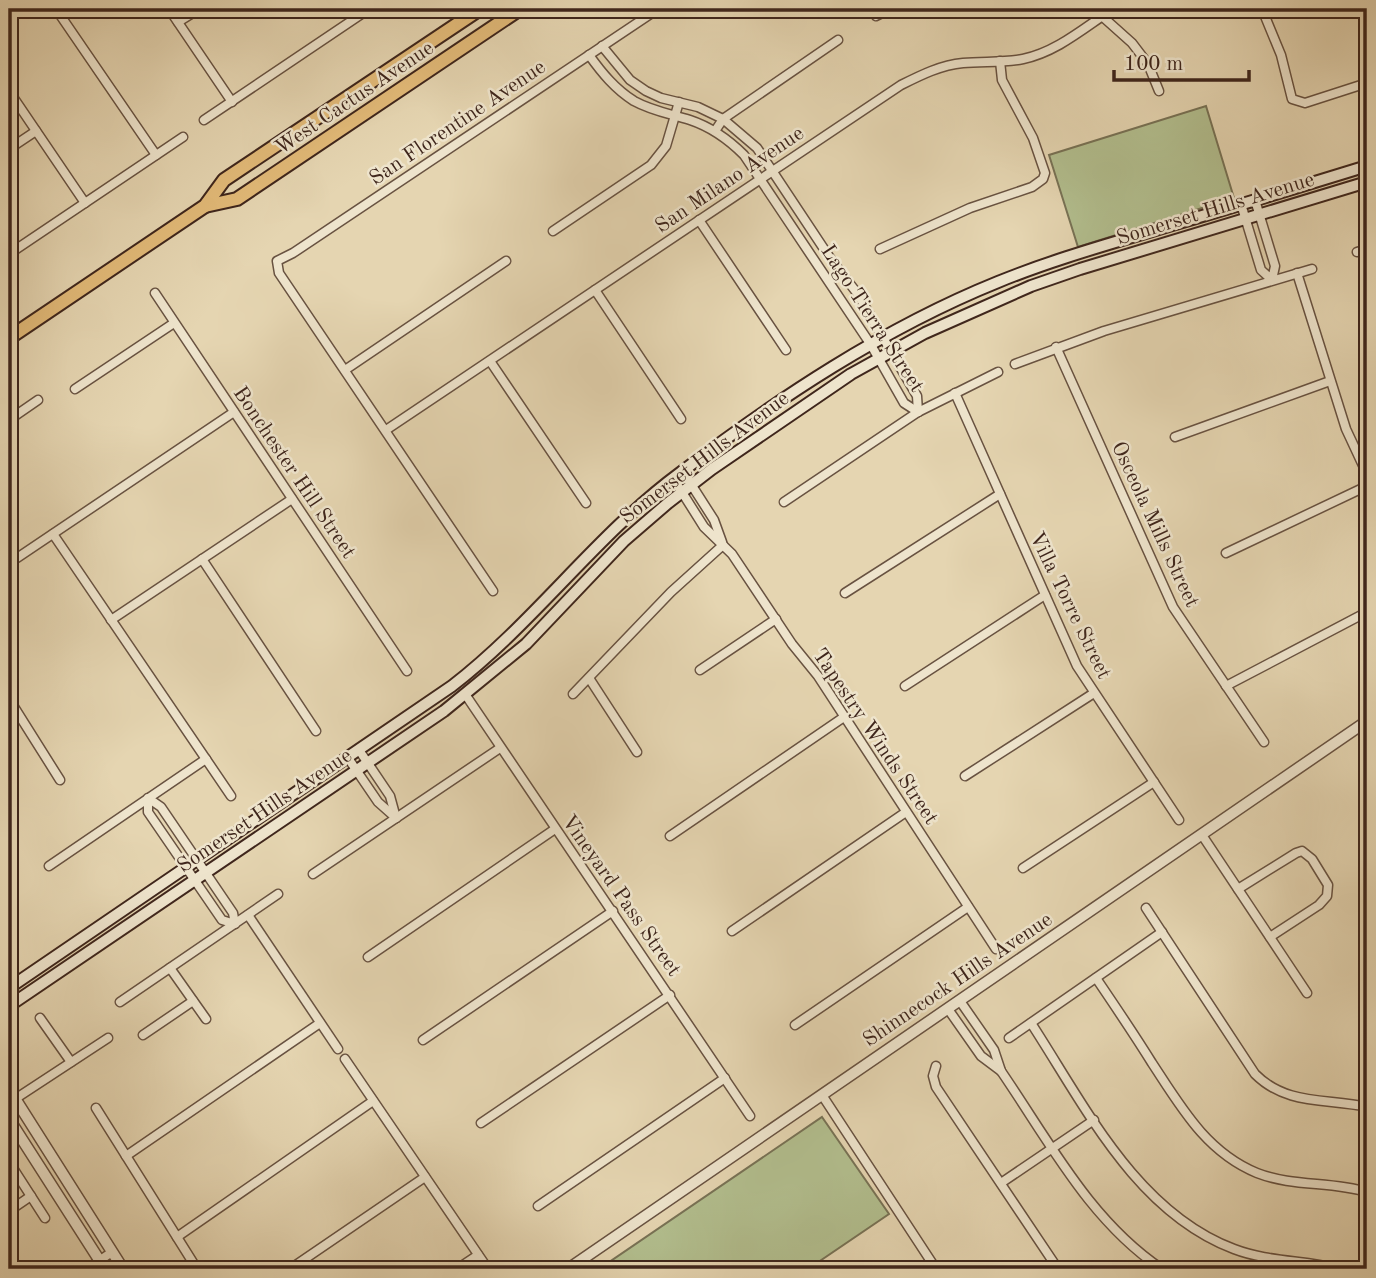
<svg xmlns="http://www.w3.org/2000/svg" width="1376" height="1278" viewBox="0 0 1376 1278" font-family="'Old Standard TT',serif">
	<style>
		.green { fill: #b2be8e; stroke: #787255; stroke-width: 2 }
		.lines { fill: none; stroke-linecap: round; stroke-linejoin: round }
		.minor-casing { stroke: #685241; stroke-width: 11 }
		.tertiary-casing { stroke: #685241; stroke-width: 13 }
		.secondary-casing { stroke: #3f261c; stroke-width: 14 }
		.primary-casing { stroke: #3f261c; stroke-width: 16 }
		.minor { stroke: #eee4cc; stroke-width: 8 }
		.tertiary { stroke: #eee4cc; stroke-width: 10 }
		.secondary { stroke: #eee4cc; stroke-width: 10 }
		.primary { stroke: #e2ba78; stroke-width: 12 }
		.labels { text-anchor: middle; stroke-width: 5; stroke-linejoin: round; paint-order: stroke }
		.street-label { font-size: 21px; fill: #3f261c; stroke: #eee4cc }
	</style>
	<rect width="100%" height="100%" fill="#e5d5b1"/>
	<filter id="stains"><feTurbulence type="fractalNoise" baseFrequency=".00286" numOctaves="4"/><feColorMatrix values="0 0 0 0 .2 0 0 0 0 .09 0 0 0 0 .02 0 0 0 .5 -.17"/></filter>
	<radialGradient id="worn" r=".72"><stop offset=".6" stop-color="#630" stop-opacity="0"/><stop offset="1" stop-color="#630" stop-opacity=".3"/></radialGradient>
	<g class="green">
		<polygon points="1206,106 1234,198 1078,247 1049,155"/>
		<polygon points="822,1117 889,1214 808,1269 604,1269 602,1267"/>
	</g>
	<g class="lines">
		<defs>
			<g id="minor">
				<polyline points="56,9 156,155"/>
				<polyline points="169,9 232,102"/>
				<polyline points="1094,9 1132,43 1148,64 1159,91"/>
				<polyline points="1262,9 1281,55 1292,99 1305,103 1367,83"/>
				<polyline points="876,16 890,9"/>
				<polyline points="178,22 199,9"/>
				<polyline points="602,46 630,80 646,91 661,98 698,107 723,119 757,148 830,258 857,293 917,396 918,412"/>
				<path d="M589,55C602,73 615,89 634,101C652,111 671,114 690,120C711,127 728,139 744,155L871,345L904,403L918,412"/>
				<polyline points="9,91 85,203"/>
				<polyline points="204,120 369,9"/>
				<polyline points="715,131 723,119 838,40"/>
				<polyline points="9,149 36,131"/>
				<polyline points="1241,204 1261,270 1272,280 1275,266 1255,200"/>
				<polyline points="699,220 786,350"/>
				<polyline points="553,231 651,165 666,146 679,102"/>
				<polyline points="880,249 970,208 1032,187 1043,179 1045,173 1033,138 1002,80 1000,61"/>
				<polyline points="1357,252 1367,249"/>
				<polyline points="9,254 183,137"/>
				<polyline points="1297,273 1346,429 1367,474"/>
				<polyline points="595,290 681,419"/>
				<polyline points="155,293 407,671"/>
				<polyline points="1056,347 1173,607 1264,742"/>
				<polyline points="490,361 586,503"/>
				<polyline points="1015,364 1104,331 1312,269"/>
				<polyline points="345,370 506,261"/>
				<polyline points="75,389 174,323"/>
				<polyline points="955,393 1077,666 1179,820"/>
				<polyline points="9,420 38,400"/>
				<path d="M386,430L901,85C921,75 941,65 963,63C983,61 1003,63 1023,59C1057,52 1085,27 1113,9"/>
				<polyline points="1175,437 1330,381"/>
				<polyline points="682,470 714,520 722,542"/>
				<polyline points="673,478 704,527 732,554 792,644 818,676 996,949"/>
				<polyline points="784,502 918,412 998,372"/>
				<polyline points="53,534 231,796"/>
				<polyline points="1226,553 1367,486"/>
				<polyline points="17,558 234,412"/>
				<polyline points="202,559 316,731"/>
				<polyline points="493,591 279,273 277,261 293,253 658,9"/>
				<polyline points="845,593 1000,494"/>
				<polyline points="111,620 292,499"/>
				<polyline points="700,670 776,619"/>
				<polyline points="589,678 637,752"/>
				<polyline points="905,686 1045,595"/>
				<polyline points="1226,686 1367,612"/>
				<polyline points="465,694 750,1116"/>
				<polyline points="573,694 671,592 723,545"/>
				<polyline points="9,699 60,780"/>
				<polyline points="359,750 390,796 396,818"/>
				<polyline points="348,758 378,802 396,818"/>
				<polyline points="965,776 1094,693"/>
				<polygon points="148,798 161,807 233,913 235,924 222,920 148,812"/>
				<polyline points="1367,813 1367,819"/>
				<polyline points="1202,835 1307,993"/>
				<polyline points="670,836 844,717"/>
				<polyline points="49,866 206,759"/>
				<polyline points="1023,868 1154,782"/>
				<polyline points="313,874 500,748"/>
				<polyline points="1238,889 1296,853 1302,851 1312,859 1328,885 1327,896 1319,905 1270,937"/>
				<path d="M1146,908L1255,1074C1287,1106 1327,1098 1367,1107"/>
				<polyline points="248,915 338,1049"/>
				<polyline points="732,931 906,812"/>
				<polyline points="368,957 555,829"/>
				<polyline points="170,968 206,1019"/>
				<path d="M1096,978C1115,1006 1134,1034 1152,1063C1181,1107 1206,1152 1257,1173C1293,1187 1331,1181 1367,1192"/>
				<path d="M960,1001L994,1050L1001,1071C1049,1141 1090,1221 1162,1269"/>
				<polyline points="120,1002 278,894"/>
				<polyline points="948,1009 981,1056 1001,1071"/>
				<polyline points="40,1018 71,1062"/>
				<path d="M1031,1023C1085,1106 1136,1212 1234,1249C1268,1262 1304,1260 1339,1269"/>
				<polyline points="795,1025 968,907"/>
				<polyline points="143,1035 193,1001"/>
				<polyline points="1009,1038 1162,932"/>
				<polyline points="423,1040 613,911"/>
				<polyline points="345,1059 488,1269"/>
				<polyline points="936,1066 933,1076 936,1087 1058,1269"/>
				<polyline points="822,1095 936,1269"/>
				<polyline points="15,1099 108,1038"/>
				<polyline points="96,1108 197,1269"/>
				<polyline points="481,1123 670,995"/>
				<polyline points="126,1156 320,1023"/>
				<polyline points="9,1162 45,1218"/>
				<polyline points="1001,1183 1094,1120"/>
				<polyline points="538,1206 725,1078"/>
				<polyline points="9,1211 31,1196"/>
				<polyline points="177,1237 373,1101"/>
				<polyline points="87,1269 112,1252"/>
				<polyline points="290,1269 425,1177"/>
				<polyline points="457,1269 478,1255"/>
			</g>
			<g id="tertiary">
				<polyline points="9,1089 123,1269"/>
				<polyline points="9,1119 105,1269"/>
				<polyline points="568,1269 1367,721"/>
			</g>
			<g id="secondary">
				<path d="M9,988L452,686C535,622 596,535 680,473C777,399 884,328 998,282C1054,259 1113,243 1172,225C1237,206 1302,186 1367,166"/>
				<polyline points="9,1006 444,711 526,644 624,541 668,503 712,469 851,374 925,333 1031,286 1080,269 1367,182"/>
			</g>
			<g id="primary">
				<polyline points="205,206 237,199 520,9"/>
				<polyline points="9,338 205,206 224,180 480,9"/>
			</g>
		</defs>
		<use href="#minor" class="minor-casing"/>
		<use href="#tertiary" class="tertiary-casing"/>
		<use href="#secondary" class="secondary-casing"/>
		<use href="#primary" class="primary-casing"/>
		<use href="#minor" class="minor"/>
		<use href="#tertiary" class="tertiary"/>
		<use href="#secondary" class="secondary"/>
		<use href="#primary" class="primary"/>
	</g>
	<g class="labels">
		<g class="street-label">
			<text transform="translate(354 97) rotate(-34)" y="7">West Cactus Avenue</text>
			<text transform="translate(457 122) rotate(-34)" y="7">San Florentine Avenue</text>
			<text transform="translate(729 179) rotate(-34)" y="7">San Milano Avenue</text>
			<text transform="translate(1215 208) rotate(-17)" y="7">Somerset Hills Avenue</text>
			<text transform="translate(873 318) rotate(57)" y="7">Lago Tierra Street</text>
			<text transform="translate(704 457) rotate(-37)" y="7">Somerset Hills Avenue</text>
			<text transform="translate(295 472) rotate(56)" y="7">Bonchester Hill Street</text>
			<text transform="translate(1156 524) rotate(65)" y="7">Osceola Mills Street</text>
			<text transform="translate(1071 605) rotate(64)" y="7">Villa Torre Street</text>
			<text transform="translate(876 736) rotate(56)" y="7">Tapestry Winds Street</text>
			<text transform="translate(264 810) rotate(-34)" y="7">Somerset Hills Avenue</text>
			<text transform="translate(622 895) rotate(55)" y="7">Vineyard Pass Street</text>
			<text transform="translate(957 979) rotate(-34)" y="7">Shinnecock Hills Avenue</text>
		</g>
	</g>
	<rect width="1376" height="1278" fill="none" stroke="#e5d5b1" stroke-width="35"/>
	<rect x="10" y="10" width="1355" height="1257" fill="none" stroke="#3f261c" stroke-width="3.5"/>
	<rect x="18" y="18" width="1341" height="1243" fill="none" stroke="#3f261c" stroke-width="2"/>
	<path d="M1114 70v10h135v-10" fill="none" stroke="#3f261c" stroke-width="3.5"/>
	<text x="1124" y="70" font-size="21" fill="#3f261c" stroke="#eee4cc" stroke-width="5" paint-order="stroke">100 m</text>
	<rect width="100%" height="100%" filter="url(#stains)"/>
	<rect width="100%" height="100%" fill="url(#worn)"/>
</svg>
